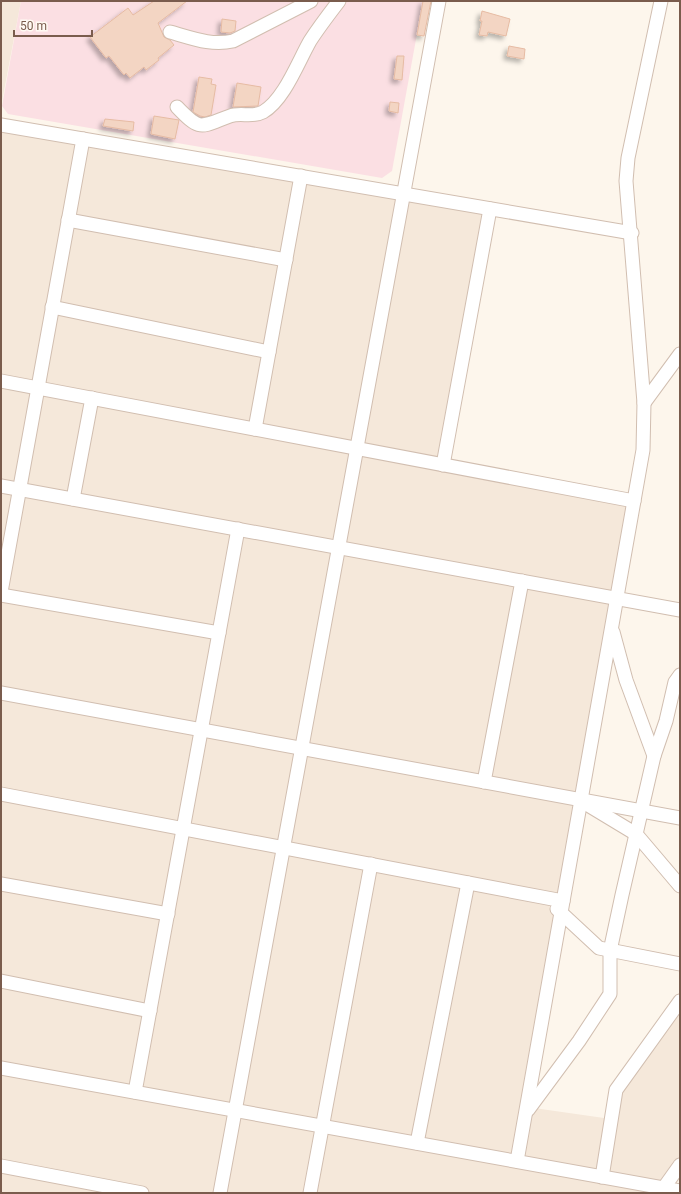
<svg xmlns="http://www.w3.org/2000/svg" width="681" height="1194" viewBox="0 0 681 1194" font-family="Roboto,sans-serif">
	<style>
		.residential { fill: #f5e8da }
		.medical { fill: #fbdfe3 }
		.building { fill: #f3d5c3; stroke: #e6bba3; filter: url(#shadow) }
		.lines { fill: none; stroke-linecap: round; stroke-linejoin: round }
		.minor-casing { stroke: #d1beb0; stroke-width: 15 }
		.minor { stroke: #fff; stroke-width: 13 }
	</style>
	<defs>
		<filter id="shadow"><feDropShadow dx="-3.5" dy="3.5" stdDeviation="2" flood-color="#0004"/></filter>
	</defs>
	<rect width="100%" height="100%" fill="#fdf6ec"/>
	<g class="residential">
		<polygon points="1,1 21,1 1,107"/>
		<polygon points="1,125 490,209 443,465 634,501 527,1107 611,1119 616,1090 680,1001 680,1165 664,1188 680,1193 1,1193"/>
	</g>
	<polygon class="medical" points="21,1 423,1 392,171 382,178 8,114 2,106"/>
	<g class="building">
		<polygon points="154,1 187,1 158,23 164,37 170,40 174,45 158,58 159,60 146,70 144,67 130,78 126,73 124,75 109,56 106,58 90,37 128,8 133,15"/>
		<polygon points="423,1 431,1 424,36 417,35"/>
		<polygon points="482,11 510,19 506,36 488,32 487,36 479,35 482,21 480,21"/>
		<polygon points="222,19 236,21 235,31 230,33 221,32"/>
		<polygon points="509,46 525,49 524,59 507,56"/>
		<polygon points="397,56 404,56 402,80 394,79"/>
		<polygon points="199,77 212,79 211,84 216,85 211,115 205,117 200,116 193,112"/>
		<polygon points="237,83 261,87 258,106 233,107"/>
		<polygon points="390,102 399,103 398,113 389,111"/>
		<polygon points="154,116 179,120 175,139 151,134"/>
		<polygon points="105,119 134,122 133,131 103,126"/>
	</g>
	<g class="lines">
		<defs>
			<g id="minor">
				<path d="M170,32C192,38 211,46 233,41L311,1"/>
				<path d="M177,107C201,132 200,127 230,116C241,112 252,118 263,112C284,100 298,62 310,41C319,27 329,14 339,1"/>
				<polyline points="1,125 632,233"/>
				<polyline points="68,220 286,260"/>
				<polyline points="52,307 269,352"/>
				<polyline points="1,381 634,501"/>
				<polyline points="644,403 680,354"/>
				<polyline points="255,429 301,176"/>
				<polyline points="443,465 490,209"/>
				<polyline points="1,486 680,610"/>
				<polyline points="73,499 92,398"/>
				<polyline points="1,592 83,139"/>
				<polyline points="1,595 219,633"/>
				<polyline points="613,632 626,680 654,756"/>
				<polyline points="1,693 680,818"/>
				<polyline points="484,782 522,581"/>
				<polyline points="1,794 563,901"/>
				<polyline points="588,805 636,834 680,886"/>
				<polyline points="1,884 168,914"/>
				<polyline points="557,909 599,948 680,964"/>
				<polyline points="1,981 150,1011"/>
				<polyline points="1,1068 680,1191"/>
				<polyline points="135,1092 238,529"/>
				<polyline points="528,1110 579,1041 610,994 610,951 622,895 654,756 666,721 675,682 680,675"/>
				<polyline points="417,1143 468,883"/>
				<polyline points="517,1161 643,450 644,403 626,181 628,158 661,1"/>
				<polyline points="1,1166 142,1193"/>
				<polyline points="602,1177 616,1090 680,1001"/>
				<polyline points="220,1193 439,1"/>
				<polyline points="310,1193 371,864"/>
				<polyline points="660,1193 680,1165"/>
			</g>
		</defs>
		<use href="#minor" class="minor-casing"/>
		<use href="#minor" class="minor"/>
	</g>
	<rect width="681" height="1194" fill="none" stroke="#7a5c4d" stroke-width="4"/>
	<path d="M14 30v6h78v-6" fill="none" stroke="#7a5c4d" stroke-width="2"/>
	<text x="20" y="30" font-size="12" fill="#7a5c4d" stroke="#fffaf3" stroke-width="3" paint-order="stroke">50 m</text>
</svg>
